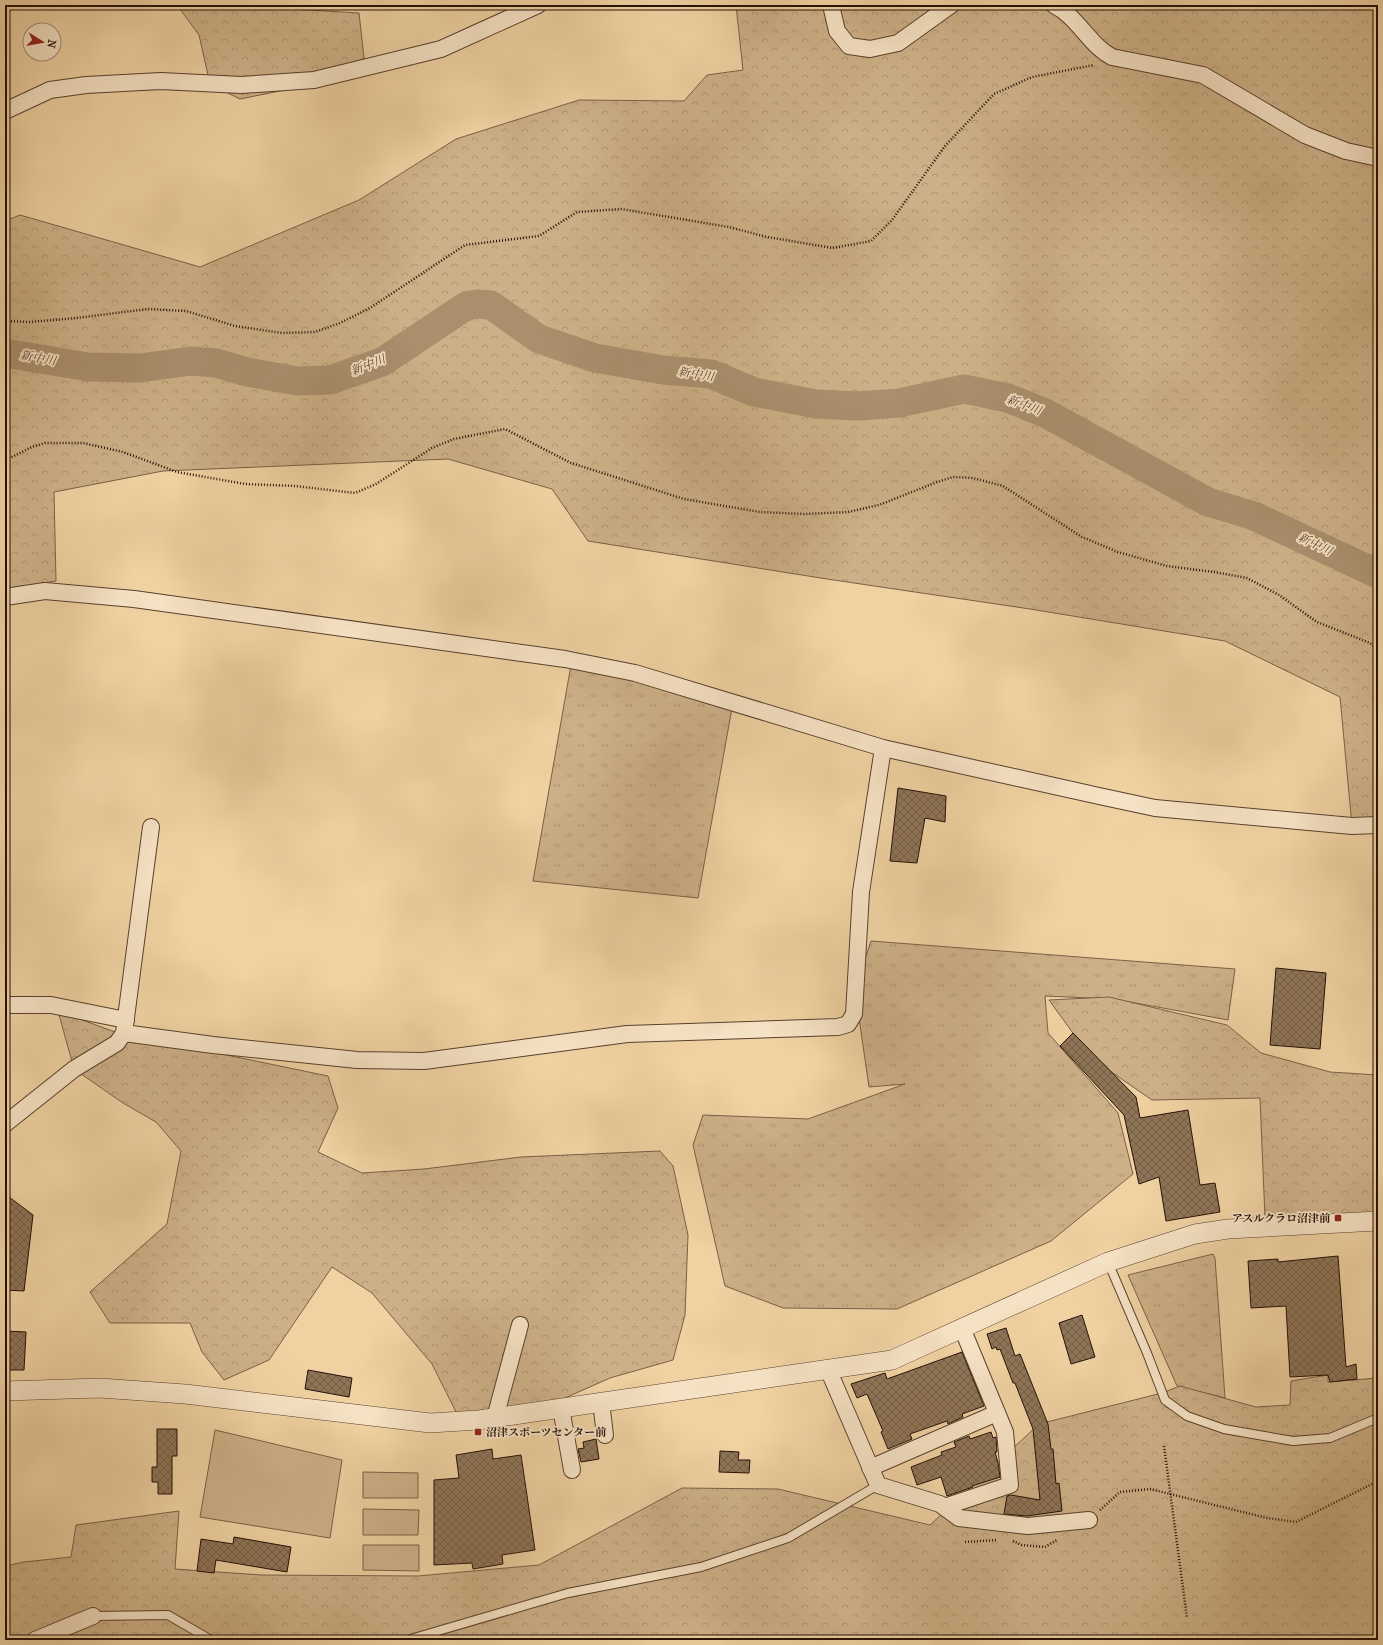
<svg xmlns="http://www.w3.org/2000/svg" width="1383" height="1645" viewBox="0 0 1383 1645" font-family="'IM FELL French Canon','Noto Serif JP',serif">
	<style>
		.grass { fill: url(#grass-tufts); stroke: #796046 }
		.forest { fill: url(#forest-crowns); stroke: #796046 }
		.pitch { fill: #cdb087; stroke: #796046 }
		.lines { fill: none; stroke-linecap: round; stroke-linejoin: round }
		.river { stroke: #aa8f6d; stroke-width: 29 }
		.building { fill: url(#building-cross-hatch); stroke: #251006 }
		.service-casing { stroke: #58402d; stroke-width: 10 }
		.minor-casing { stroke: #58402d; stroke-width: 18 }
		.tertiary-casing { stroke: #58402d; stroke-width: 20 }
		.path { stroke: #251006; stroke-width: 2.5; stroke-dasharray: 1 2; stroke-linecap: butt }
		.service { stroke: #f5e1c3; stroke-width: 8 }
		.minor { stroke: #f5e1c3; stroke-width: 16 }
		.tertiary { stroke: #f5e1c3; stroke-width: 19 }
		.path-bridge { stroke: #251006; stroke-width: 2.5; stroke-dasharray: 1 2; stroke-linecap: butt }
		.poi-dot { fill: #8f2418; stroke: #f5e1c3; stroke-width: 1.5 }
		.labels { text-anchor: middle; stroke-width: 3.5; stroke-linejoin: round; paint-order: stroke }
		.poi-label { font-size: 11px; font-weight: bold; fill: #251006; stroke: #f5e1c3; text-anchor: end }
		.water-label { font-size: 12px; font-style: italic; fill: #614934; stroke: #f5e1c3 }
	</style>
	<defs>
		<pattern id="grass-tufts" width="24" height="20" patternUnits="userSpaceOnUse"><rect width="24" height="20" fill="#cdb087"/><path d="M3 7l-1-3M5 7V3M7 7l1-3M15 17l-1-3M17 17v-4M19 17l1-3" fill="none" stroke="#b09673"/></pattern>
		<pattern id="forest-crowns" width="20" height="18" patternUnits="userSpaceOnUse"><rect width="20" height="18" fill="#cdb087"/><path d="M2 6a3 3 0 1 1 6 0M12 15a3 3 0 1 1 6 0" fill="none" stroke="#b09673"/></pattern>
		<pattern id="building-cross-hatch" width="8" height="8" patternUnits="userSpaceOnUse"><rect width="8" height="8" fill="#8e7457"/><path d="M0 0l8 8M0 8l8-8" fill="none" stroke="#745e46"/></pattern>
	</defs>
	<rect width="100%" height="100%" fill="#efd1a2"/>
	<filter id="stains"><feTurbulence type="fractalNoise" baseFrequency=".005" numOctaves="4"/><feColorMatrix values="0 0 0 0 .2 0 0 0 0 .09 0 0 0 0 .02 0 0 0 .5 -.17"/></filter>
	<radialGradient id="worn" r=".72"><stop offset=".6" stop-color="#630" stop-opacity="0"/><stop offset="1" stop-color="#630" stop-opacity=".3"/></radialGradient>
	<g class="grass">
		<polygon points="571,665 644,675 732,708 698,898 533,881"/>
		<polygon points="871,941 1235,969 1228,1020 1114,999 1045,996 1048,1033 1118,1113 1133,1174 1051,1241 897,1309 783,1308 725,1286 693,1145 703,1115 808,1119 905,1084 869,1087 855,990"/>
		<polygon points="1213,1254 1215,1258 1225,1398 1177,1386 1128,1275"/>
	</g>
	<g class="forest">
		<polygon points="177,5 275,5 275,8 359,13 364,58 335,80 240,99 210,84 199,35"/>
		<polygon points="736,5 1378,5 1378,827 1352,826 1340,697 1225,641 1030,609 827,579 588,541 552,489 448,459 163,471 54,492 56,581 5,589 5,221 20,215 200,267 359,200 456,139 579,100 684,101 707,75 743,70"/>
		<polygon points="1109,997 1227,1025 1261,1053 1330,1072 1378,1075 1378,1213 1265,1218 1260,1098 1152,1100 1091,1058 1049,1000"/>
		<polygon points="58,1011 115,1032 328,1076 338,1108 318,1152 362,1173 424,1169 521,1157 660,1151 673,1166 688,1235 685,1315 673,1360 610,1378 531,1413 457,1414 432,1364 372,1293 332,1267 269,1360 224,1380 202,1352 190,1323 110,1323 90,1292 167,1224 181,1151 156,1122 123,1103 74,1069"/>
		<polygon points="1328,1375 1328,1382 1378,1378 1378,1640 5,1640 5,1566 24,1562 71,1557 76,1525 179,1511 175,1569 261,1575 418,1576 539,1565 682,1488 778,1489 930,1525 1039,1424 1162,1393 1180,1386 1256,1407 1290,1405 1291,1381"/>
	</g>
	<g class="pitch">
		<polygon points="215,1430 342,1460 330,1538 200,1517"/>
		<polygon points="363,1472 418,1473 418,1498 363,1498"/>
		<polygon points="363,1509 419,1510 418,1535 363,1535"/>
		<polygon points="363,1545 419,1545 419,1571 363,1570"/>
	</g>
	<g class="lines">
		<polyline class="river" points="5,353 88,367 140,368 191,361 216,363 247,372 297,381 330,380 382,362 466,306 477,304 491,305 539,339 595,358 663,370 711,374 754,392 816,404 858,406 899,403 964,389 1008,398 1045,413 1208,502 1254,516 1378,574"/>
	</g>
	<g class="building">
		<polygon points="898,788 946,796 945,822 925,818 917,863 890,861"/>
		<polygon points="1276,968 1326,973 1320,1049 1270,1045"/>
		<polygon points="1073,1033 1136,1097 1140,1118 1188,1110 1200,1185 1215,1183 1220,1212 1166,1221 1159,1177 1139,1184 1124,1115 1060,1046"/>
		<polygon points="5,1194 33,1215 24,1291 5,1290"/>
		<polygon points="1338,1256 1346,1367 1356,1364 1357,1379 1330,1382 1328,1375 1290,1377 1286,1306 1251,1308 1248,1261 1278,1259 1278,1262"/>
		<polygon points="1082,1315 1095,1357 1071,1364 1059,1323"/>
		<polygon points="1006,1328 1015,1356 1020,1354 1048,1424 1051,1449 1053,1449 1056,1484 1059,1483 1062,1511 1027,1516 1004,1514 1007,1496 1011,1495 1040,1500 1033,1429 1015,1383 1013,1383 1000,1349 997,1350 996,1347 992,1349 987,1334"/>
		<polygon points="5,1331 26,1332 24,1370 5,1370"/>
		<polygon points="962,1352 984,1406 962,1414 963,1417 948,1424 947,1421 910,1434 912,1439 888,1449 881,1432 883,1431 867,1394 857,1398 851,1384 885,1373 887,1379"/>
		<polygon points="308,1370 352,1378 349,1397 305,1389"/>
		<polygon points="157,1429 177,1429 177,1456 172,1456 172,1494 158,1494 158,1482 152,1482 152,1467 157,1467"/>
		<polygon points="991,1432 993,1438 996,1437 997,1452 995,1452 998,1463 1000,1477 972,1486 973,1487 947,1496 941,1477 917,1485 911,1467 942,1455 941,1452 956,1447 954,1442 969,1436 970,1439"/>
		<polygon points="596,1439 599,1459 581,1462 578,1449 584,1448 583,1442"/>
		<polygon points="492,1449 493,1459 521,1455 535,1550 502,1555 503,1564 473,1569 472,1563 434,1565 434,1480 459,1478 456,1455"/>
		<polygon points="720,1451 739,1452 738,1460 750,1460 749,1473 719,1472"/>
		<polygon points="234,1537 291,1547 287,1572 216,1560 214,1573 197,1571 201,1539 233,1544"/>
	</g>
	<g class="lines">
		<defs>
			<g id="service">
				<polyline points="1108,1262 1147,1353 1165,1400 1187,1416 1224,1429 1293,1441 1330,1438 1378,1418"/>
				<polyline points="93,1616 168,1615 211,1640"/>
				<polyline points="407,1640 568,1593 701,1567 788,1538 878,1485"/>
			</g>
			<g id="minor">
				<polyline points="831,5 837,31 849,46 870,49 898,43 951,5"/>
				<path d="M1054,5C1078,17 1089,45 1112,57L1203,75L1305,135L1346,151L1378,158"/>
				<polyline points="5,111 50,90 86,85 161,81 241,85 314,80 441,49 538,5"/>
				<polyline points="5,597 45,591 134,599 565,659 635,673 883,748 1099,796 1155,808 1352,826 1378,825"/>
				<polyline points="5,1005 51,1005 126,1020"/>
				<polyline points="124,1033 213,1045 357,1060 424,1061 627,1034 838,1027 848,1024 854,1014 861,892 883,748"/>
				<polyline points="5,1124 74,1069 117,1043 124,1033 151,827"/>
				<polyline points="828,1369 878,1485 940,1504 959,1518 1028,1526 1089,1520"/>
				<polyline points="601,1402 605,1435"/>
				<polyline points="561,1408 572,1470"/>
				<polyline points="495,1418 520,1325"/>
				<polyline points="870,1468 997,1413"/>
				<polyline points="944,1507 1010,1485 1005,1432 962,1328"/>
				<polyline points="35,1640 93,1616"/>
			</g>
			<polyline id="tertiary" points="5,1391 100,1388 185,1394 430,1423 479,1420 892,1360 1108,1262 1195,1234 1228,1229 1378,1221"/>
		</defs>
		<use href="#service" class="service-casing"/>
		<use href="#minor" class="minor-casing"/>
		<use href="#tertiary" class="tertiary-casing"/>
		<g class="path">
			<polyline points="5,321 30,322 76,318 148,309 186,311 235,326 282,333 315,332 340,323 370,308 465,245 539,236 577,212 621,209 729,227 767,237 833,248 871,241 892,220 945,146 994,94 1032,77 1094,65"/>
			<polyline points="5,463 8,459 32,447 45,443 83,443 123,452 177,472 245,484 295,486 355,493 376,484 432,448 454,439 505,429 571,463 684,499 760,512 805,514 848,512 879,505 937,482 953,477 973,478 1003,486 1082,537 1118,552 1167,566 1214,572 1247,578 1279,595 1317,622 1370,643 1378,650"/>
			<polyline points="1100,1510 1120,1492 1150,1489 1267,1518 1296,1522 1378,1481"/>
			<polyline points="1013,1541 1022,1545 1045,1547 1057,1540"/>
			<polyline points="965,1542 997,1540"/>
			<polyline points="1378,1572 1376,1587 1378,1596"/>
		</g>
		<use href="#service" class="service"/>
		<use href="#minor" class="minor"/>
		<use href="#tertiary" class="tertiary"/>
		<polyline class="path-bridge" points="1164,1446 1187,1618"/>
	</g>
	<g class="poi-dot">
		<rect x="1334" y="1214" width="8" height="8" rx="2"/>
		<rect x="474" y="1428" width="8" height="8" rx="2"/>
	</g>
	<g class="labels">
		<g class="poi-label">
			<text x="1330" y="1222">アスルクラロ沼津前</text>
			<text x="486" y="1436" text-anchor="start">沼津スポーツセンター前</text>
		</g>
		<g class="water-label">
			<text transform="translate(38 358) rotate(10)" y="4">新中川</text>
			<text transform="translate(368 365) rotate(-22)" y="4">新中川</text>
			<text transform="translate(696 374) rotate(9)" y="4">新中川</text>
			<text transform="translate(1024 405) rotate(20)" y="4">新中川</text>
			<text transform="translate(1315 544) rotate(25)" y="4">新中川</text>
		</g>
	</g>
	<rect width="1383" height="1645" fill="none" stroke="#efd1a2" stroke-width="20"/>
	<rect x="6" y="6" width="1371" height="1633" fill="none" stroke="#251006" stroke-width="2"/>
	<rect x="10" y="10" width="1363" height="1625" fill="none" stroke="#251006"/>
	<g transform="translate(42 42) rotate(101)"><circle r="19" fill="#f5e1c3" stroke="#a28d77"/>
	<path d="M0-3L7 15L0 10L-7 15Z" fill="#8f2418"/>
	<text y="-6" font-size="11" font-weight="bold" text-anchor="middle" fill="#251006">N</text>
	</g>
	<rect width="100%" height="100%" filter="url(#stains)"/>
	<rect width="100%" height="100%" fill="url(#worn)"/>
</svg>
